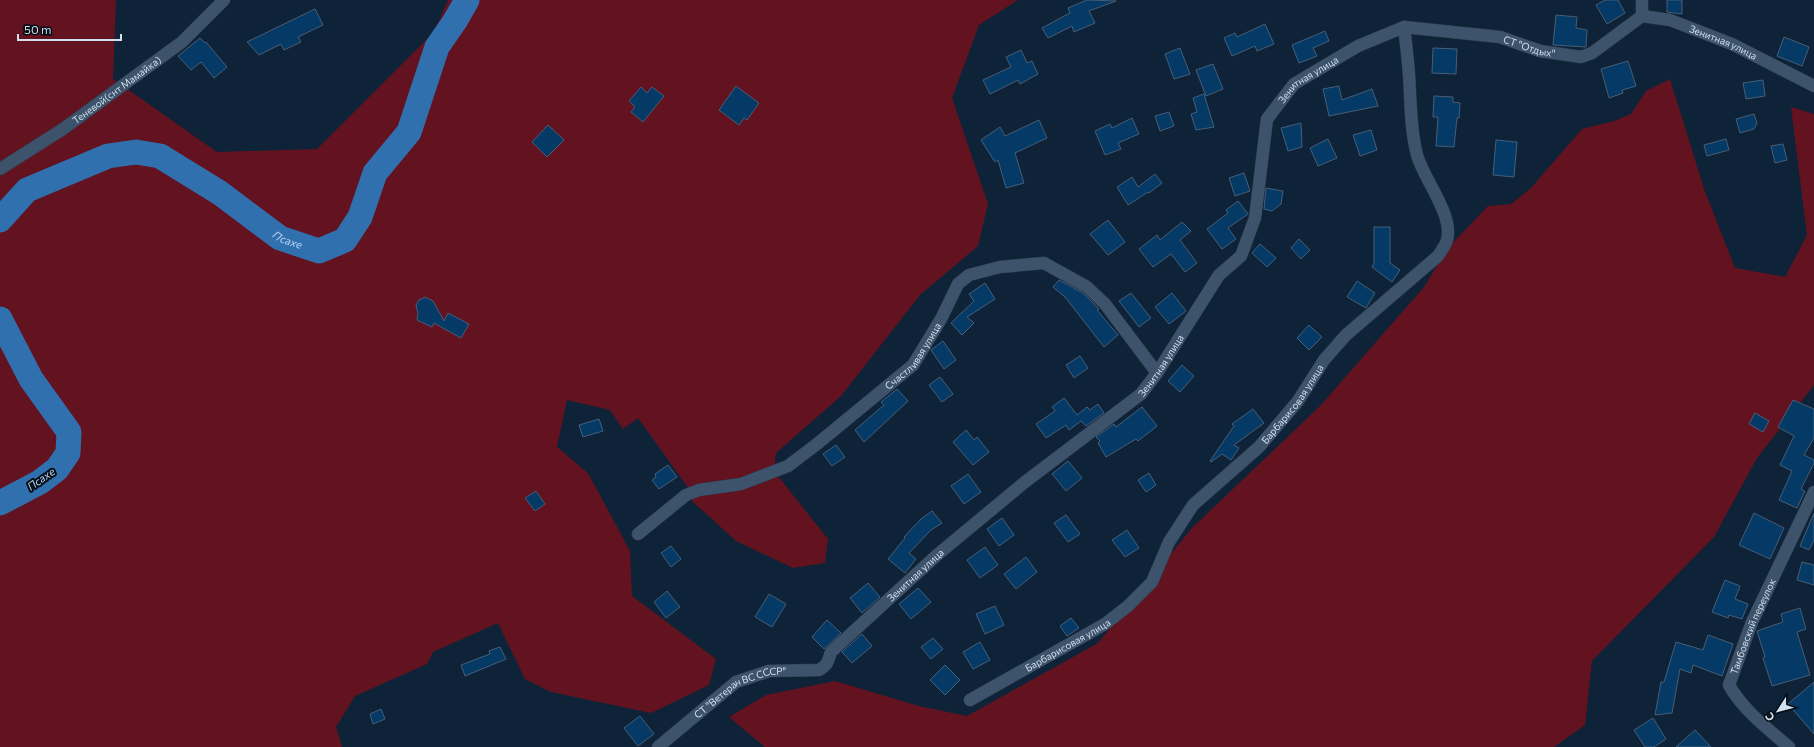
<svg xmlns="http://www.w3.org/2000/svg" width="1814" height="747" viewBox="0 0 1814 747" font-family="Commissioner,sans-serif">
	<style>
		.green { fill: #631220 }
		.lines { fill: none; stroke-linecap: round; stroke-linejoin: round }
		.river { stroke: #3170ae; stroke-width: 25 }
		.building { fill: #053966; stroke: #475e76 }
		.street-casing { stroke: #323e50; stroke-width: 13 }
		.street { stroke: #3d536b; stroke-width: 12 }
		.labels { text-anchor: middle; stroke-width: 4; stroke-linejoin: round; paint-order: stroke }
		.street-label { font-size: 10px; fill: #d2dfed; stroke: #040c15 }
		.water-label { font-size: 11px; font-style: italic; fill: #b5d5f7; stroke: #040c15 }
	</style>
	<rect width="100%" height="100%" fill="#0e2338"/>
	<g class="green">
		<polygon points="0,0 116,0 113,79 217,152 317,149 434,32 448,0 1018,0 979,25 952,98 988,204 978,246 920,295 841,396 776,453 774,471 828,539 825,563 793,568 736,541 693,502 687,486 638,418 623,429 610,410 567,400 557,447 588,473 630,551 632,596 716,659 709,685 651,713 551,692 525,679 498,623 433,652 427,664 355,696 336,727 342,747 0,747"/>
		<polygon points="1670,79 1704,189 1735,268 1785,277 1807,235 1791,107 1814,114 1814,385 1757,458 1714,537 1592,661 1585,725 1554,747 765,747 729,717 766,695 835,681 919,706 967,716 1098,643 1192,528 1321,405 1424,287 1448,248 1488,206 1511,204 1531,188 1582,129 1614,121 1631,114 1646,91"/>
	</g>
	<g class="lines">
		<g class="river">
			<path id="s1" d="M0,220L27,190L108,156L136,152L160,156L220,193L280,238L319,251L345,240L360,217L375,173L409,132L437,47L455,21L467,0"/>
			<polyline points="0,319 31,379 69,432 68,453 57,469 40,482 0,503"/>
		</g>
	</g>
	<g class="building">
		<polygon points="1087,0 1116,1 1089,11 1095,23 1074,32 1072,26 1048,38 1042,28 1070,13 1068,8"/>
		<polygon points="1605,0 1618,0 1625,13 1607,24 1596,5"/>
		<polygon points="1667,0 1682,0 1682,14 1667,12"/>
		<polygon points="315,9 323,25 298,37 301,42 284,50 281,44 259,55 247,42"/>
		<polygon points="1556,15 1577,17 1576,28 1587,30 1586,47 1553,45"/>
		<polygon points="1265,24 1274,44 1257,51 1255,46 1232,56 1224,38 1235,33 1237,37"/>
		<polygon points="1325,31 1329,41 1313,48 1317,56 1299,63 1292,45"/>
		<polygon points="1784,37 1809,47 1802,66 1777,56"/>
		<polygon points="200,38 205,43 206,42 227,67 214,78 201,62 191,70 178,56"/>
		<polygon points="1180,48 1190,74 1174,79 1165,54"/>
		<polygon points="1433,48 1457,49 1456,74 1432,73"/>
		<polygon points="1021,50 1027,63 1032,61 1038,74 1020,84 1018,80 990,94 983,80 1011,67 1006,57"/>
		<polygon points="1628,61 1636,86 1622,90 1623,93 1609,98 1601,69"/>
		<polygon points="1213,64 1223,89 1206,96 1196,70"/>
		<polygon points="1763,80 1765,96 1746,99 1743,83"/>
		<polygon points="736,86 759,103 747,120 744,118 739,125 719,110"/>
		<polygon points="1339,86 1342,100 1372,89 1378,106 1329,116 1323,89"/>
		<polygon points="641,87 647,93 652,87 664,96 643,122 631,112 635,107 629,101"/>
		<polygon points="1204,94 1214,127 1196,130 1191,114 1197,112 1193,98"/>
		<polygon points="1434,96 1453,97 1453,102 1460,103 1459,118 1457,118 1454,147 1436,146 1438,117 1433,117"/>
		<polygon points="1169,112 1174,126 1160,131 1155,116"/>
		<polygon points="1754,114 1757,123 1754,129 1740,133 1736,119"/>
		<polygon points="1132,118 1139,134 1118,143 1121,149 1105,155 1095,131 1110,124 1112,128"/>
		<polygon points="1039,120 1047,138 1015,153 1024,183 1006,188 998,160 995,162 981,140 1000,127 1005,136"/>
		<polygon points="1301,123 1302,147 1288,151 1281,128"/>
		<polygon points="548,125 564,140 547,157 532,142"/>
		<polygon points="1371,130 1377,150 1360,156 1353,135"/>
		<polygon points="1328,139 1337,158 1318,166 1310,148"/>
		<polygon points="1726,139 1729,150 1707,156 1704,145"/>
		<polygon points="1496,140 1517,142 1514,177 1493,175"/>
		<polygon points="1783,144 1787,160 1775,163 1771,146"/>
		<polygon points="1244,173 1250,191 1235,196 1229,178"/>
		<polygon points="1155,174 1162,183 1149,193 1148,192 1128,205 1117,187 1132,177 1138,187"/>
		<polygon points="1266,188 1283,191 1281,204 1272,211 1264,209"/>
		<polygon points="1238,201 1248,214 1228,228 1236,239 1222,249 1207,229 1228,213 1226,210"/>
		<polygon points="1108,220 1125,242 1108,255 1090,234"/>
		<polygon points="1182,222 1191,231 1180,240 1197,263 1185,272 1171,254 1153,267 1139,249 1157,235 1160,240"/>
		<polygon points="1374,227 1390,227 1390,263 1400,270 1392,282 1372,267 1374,263"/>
		<polygon points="1299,239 1310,250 1301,259 1291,248"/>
		<polygon points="1260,244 1276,258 1267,267 1252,253"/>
		<polygon points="1059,280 1083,293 1099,309 1097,310 1118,335 1104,347 1065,297 1053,287"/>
		<polygon points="1357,281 1375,293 1366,308 1347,297"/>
		<polygon points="985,283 995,299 967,317 974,323 962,335 951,323 974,301 969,294"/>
		<polygon points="1131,293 1151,318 1139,327 1119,301"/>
		<polygon points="1172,293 1186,311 1169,324 1155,307"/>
		<polygon points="425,297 433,301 444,321 448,313 469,324 461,338 434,323 432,327 417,320 418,314 416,305 419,300"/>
		<polygon points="1309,325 1322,337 1309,350 1297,338"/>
		<polygon points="943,341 956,360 944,369 931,350"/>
		<polygon points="1080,356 1088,368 1074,378 1066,365"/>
		<polygon points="1182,365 1194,376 1180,392 1168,381"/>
		<polygon points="940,377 953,394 942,402 929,385"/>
		<polygon points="897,389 908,401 864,442 855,430 884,405 881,402"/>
		<polygon points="1064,398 1077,415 1087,407 1090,410 1098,404 1104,413 1086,426 1081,421 1069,430 1066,425 1046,438 1036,424 1055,411 1052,407"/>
		<polygon points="1793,400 1814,409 1814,438 1804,455 1814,460 1814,463 1801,489 1805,491 1797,508 1779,500 1792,471 1780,465 1794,436 1778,427"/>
		<polygon points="1142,407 1157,426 1138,441 1136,439 1106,457 1098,443 1100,441 1096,437 1114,424 1116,427"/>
		<polygon points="1253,409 1264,423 1234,445 1239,448 1231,460 1222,454 1211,462 1210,461 1234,426 1232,424"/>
		<polygon points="1755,413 1769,421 1763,432 1749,424"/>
		<polygon points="599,419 603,431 583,437 579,425"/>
		<polygon points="966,430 974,440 977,437 989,452 973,465 953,442"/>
		<polygon points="836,445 845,457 832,466 823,454"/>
		<polygon points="1068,461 1082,478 1066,491 1052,474"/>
		<polygon points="668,465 677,477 659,489 652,480 656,477 655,474"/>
		<polygon points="1149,473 1156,485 1146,492 1138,480"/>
		<polygon points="968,474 981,492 964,504 951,486"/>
		<polygon points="536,491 545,504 535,511 525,498"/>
		<polygon points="932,511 942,523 931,530 909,553 916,559 905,573 888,559 905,538 904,537 921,519"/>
		<polygon points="1754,513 1784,528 1770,559 1739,545"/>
		<polygon points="1814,513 1814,540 1809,550 1800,546"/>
		<polygon points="1066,515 1080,534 1068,542 1054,523"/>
		<polygon points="1002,518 1014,535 999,546 987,529"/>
		<polygon points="1127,530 1139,548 1125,557 1112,540"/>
		<polygon points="671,546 681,559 671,567 661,553"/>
		<polygon points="985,547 998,565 980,578 967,560"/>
		<polygon points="1026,557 1037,572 1016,589 1004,574"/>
		<polygon points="1802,562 1814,565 1814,585 1797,580"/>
		<polygon points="1725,580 1740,586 1735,599 1748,604 1742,619 1729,615 1728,618 1712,612"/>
		<polygon points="868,583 880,597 862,613 850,598"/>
		<polygon points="918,588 931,602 911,619 899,604"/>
		<polygon points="667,591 680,607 666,618 654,602"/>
		<polygon points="769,594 786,604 772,627 755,617"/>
		<polygon points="995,606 1004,625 985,634 976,614"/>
		<polygon points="1800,608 1806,629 1797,632 1810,675 1772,686 1763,658 1765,657 1757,631 1783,622 1781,614"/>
		<polygon points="1071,618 1079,628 1067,636 1060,626"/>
		<polygon points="827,620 841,633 824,649 812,637"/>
		<polygon points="862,634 872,646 852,663 842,652"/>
		<polygon points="1708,635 1733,644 1722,676 1693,665 1691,673 1680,669 1672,713 1655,715 1661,682 1664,682 1676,642 1703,650"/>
		<polygon points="933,638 943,649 931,659 921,647"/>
		<polygon points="980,642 990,660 973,669 963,652"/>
		<polygon points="500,647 506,659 465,676 461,665 490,654 489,651"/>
		<polygon points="945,665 960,680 945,695 930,680"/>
		<polygon points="1814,682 1814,734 1788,704"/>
		<polygon points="381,709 385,719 373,724 370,714"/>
		<polygon points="640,716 654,734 638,746 624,728"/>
		<polygon points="1653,718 1666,739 1654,747 1645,747 1634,730"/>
		<polygon points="1695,730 1711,747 1676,747"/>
	</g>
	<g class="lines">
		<defs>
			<g id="street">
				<path id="s2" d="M1642,16L1670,20L1732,44L1814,86"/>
				<polyline points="1642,16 1642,0"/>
				<path id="s3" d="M0,169L63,129L182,42L224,0"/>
				<path id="s4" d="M638,534L686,495L699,490L741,484L788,466L817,444L913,365L941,319L958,284L969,275L1000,267L1044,263L1087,287L1105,304L1157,373"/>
				<path id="s5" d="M970,700L1105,624L1128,606L1152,582L1169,542L1193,505L1259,447L1298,401L1324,360L1346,335L1438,256C1441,251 1446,245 1447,240C1454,215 1424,180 1417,155C1410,128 1411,102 1409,75C1408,59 1406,43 1404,27"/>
				<path id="s6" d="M658,747L736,682L769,671L819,670C828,665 828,661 831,652L937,555L1025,482L1141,394L1157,373L1219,275L1241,256L1255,218L1267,119L1294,84L1358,46L1404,27L1500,37L1540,51L1581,57L1592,53L1642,16"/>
				<path id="s7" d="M1789,747C1768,729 1743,710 1729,685L1752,622L1814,492"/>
			</g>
		</defs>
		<use href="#street" class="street-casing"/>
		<use href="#street" class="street"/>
	</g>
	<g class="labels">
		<g class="street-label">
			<text dy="4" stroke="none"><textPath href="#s2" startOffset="86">Зенитная улица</textPath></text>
			<text dy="4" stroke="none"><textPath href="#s6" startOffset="1220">СТ "Отдых"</textPath></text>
			<text dy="4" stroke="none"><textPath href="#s6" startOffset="982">Зенитная улица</textPath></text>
			<text dy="4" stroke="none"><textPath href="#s3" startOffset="141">Теневой(снт Мамайка)</textPath></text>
			<text dy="4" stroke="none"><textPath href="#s4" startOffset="336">Счастливая улица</textPath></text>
			<text dy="4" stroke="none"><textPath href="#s6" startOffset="647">Зенитная улица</textPath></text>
			<text dy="4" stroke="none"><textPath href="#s5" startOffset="448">Барбарисовая улица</textPath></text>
			<text dy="4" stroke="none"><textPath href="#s6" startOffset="323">Зенитная улица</textPath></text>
			<text dy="4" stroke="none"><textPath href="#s7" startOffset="150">Тамбовский переулок</textPath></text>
			<text dy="4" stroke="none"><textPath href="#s5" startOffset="112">Барбарисовая улица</textPath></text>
			<text dy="4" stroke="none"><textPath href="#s6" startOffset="101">СТ "Ветеран ВС СССР"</textPath></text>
		</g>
		<g class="water-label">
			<text dy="4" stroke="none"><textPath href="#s1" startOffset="334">Псахе</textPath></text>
			<text transform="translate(41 479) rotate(-35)" y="4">Псахе</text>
		</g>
	</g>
	<g transform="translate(1778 711) rotate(234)" stroke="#040c15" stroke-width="3" paint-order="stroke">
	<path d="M0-3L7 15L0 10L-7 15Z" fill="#d2dfed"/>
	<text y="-6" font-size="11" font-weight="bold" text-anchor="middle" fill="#d2dfed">С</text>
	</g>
	<path d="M18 34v6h103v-6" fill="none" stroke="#d2dfed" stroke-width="2"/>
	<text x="24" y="34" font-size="12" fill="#d2dfed" stroke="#040c15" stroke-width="3" paint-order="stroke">50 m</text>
</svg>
